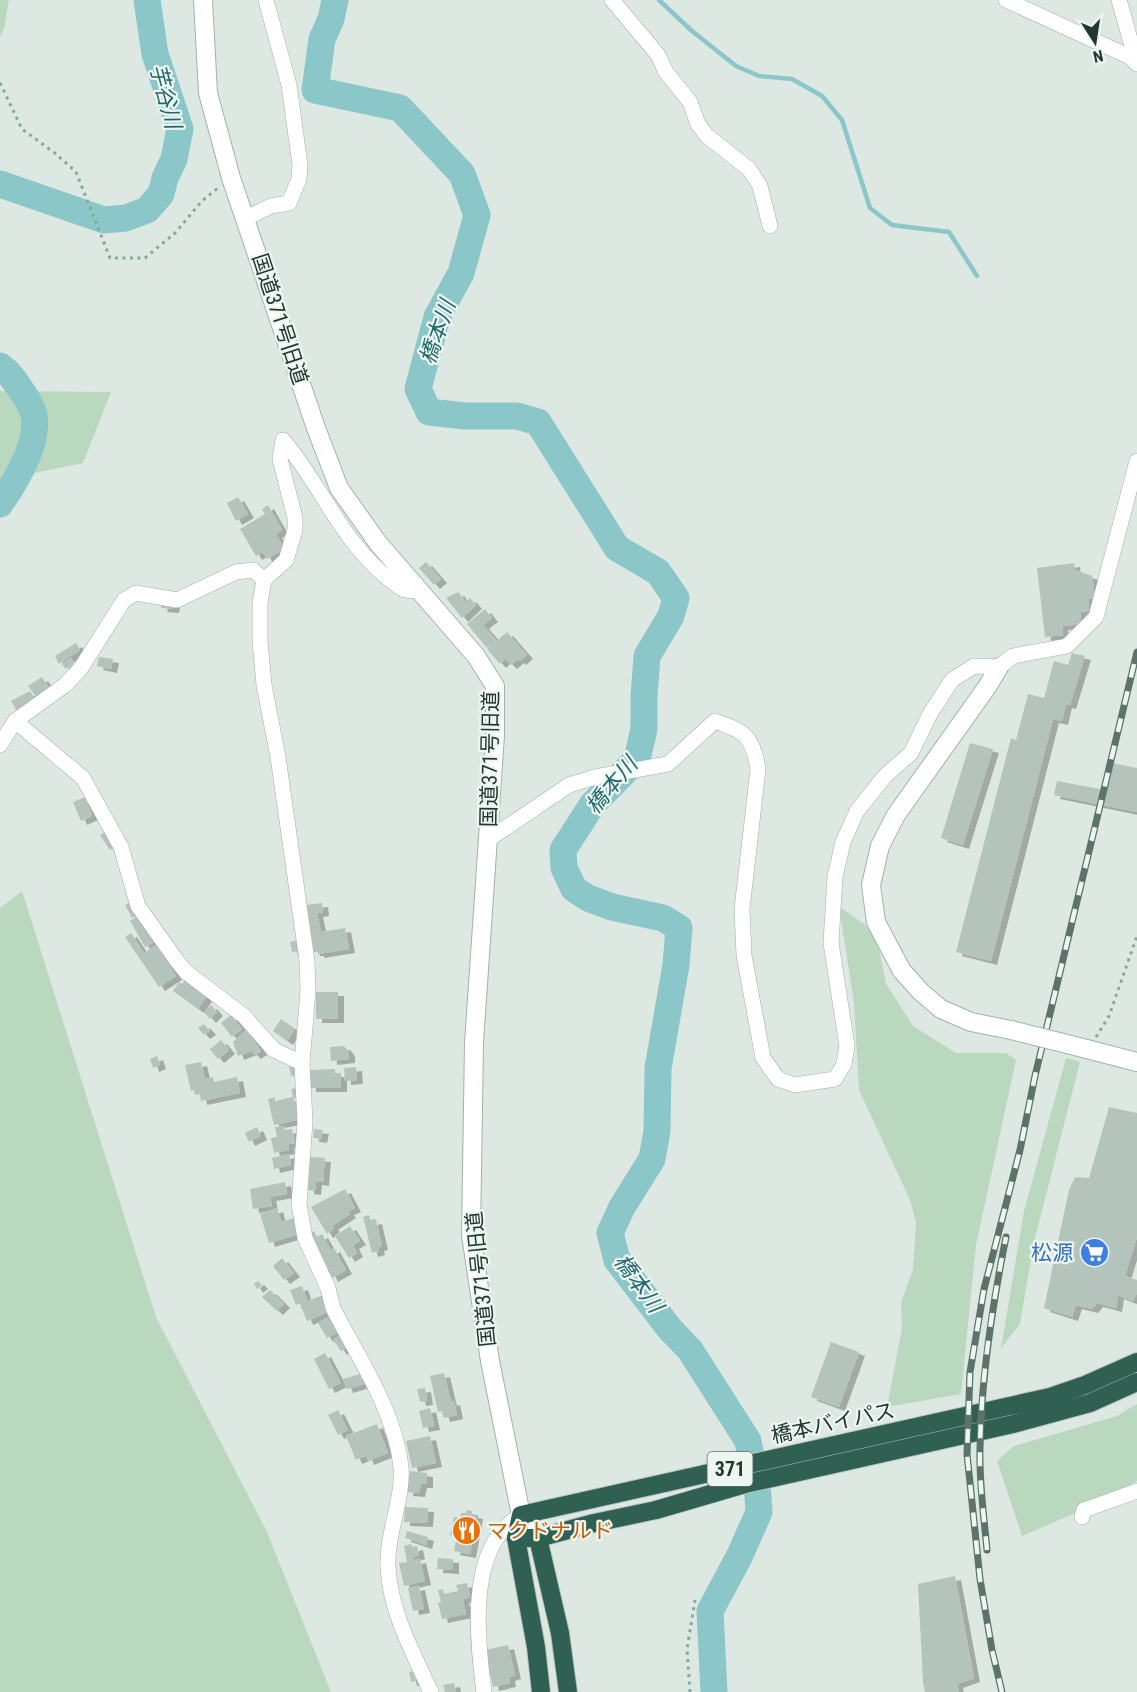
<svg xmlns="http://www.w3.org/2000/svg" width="1137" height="1692" viewBox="0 0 1137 1692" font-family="'Roboto Condensed','Noto Sans JP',sans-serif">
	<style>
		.green { fill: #b9d8be }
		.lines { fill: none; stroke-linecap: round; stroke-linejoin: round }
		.stream { stroke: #8bc6c9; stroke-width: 4.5 }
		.river { stroke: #8bc6c9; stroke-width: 27 }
		.building { fill: #b4c3bc; filter: url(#shadow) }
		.street-casing { stroke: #a2afa9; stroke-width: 16 }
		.secondary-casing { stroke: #9fb3aa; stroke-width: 20 }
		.highway-casing { stroke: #bcc3c1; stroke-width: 20 }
		.path { stroke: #82a999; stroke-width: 3; stroke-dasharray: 3 4.5; stroke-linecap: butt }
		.street { stroke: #fff; stroke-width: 15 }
		.secondary { stroke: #fff; stroke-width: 18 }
		.highway { stroke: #306051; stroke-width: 18 }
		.rail-casing { stroke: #5b736a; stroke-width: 7 }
		.rail { stroke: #eef6f1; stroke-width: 4.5; stroke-dasharray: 14; stroke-linecap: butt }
		.secondary-bridge-casing { stroke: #9fb3aa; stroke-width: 20; stroke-linecap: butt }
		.secondary-bridge { stroke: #fff; stroke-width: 18 }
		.labels { text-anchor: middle; stroke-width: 4.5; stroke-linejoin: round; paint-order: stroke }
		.shield { fill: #eef6f1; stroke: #5e7069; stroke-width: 1.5 }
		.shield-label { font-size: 20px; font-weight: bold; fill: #21372f }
		.street-label { font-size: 21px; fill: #21372f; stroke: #eef6f1 }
		.shop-label { font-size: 21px; fill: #366cbe; stroke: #eef6f1; text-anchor: end }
		.food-label { font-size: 21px; fill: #c56008; stroke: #eef6f1; text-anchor: start }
		.water-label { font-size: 22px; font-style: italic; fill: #21686c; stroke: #eef6f1 }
	</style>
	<defs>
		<filter id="shadow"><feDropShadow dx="6" dy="4" stdDeviation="0" flood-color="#0004"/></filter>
	</defs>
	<rect width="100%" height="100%" fill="#dee8e3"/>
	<g class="green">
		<polygon points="0,0 9,0 4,29 0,37"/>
		<polygon points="0,391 111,392 83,463 0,480"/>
		<polygon points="22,891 156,1317 267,1532 331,1692 0,1692 0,908"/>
		<polygon points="839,906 868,927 879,948 886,984 913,1026 956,1053 1006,1053 1016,1060 976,1245 961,1394 887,1407 902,1328 901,1303 913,1269 916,1223 910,1200 859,1090 854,1003"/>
		<polygon points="1066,1058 1080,1062 1034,1242 1020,1324 1001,1348 1024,1211"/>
		<polygon points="1137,1404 1137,1481 1108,1499 1022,1536 997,1461 1014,1446 1117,1416"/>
	</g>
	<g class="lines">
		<polyline class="stream" points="659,0 692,31 736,66 759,76 792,79 822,96 842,120 870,208 892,225 949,232 977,276"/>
		<g class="river">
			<polyline points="335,0 331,19 322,39 315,90 400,108 462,174 477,215 461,273 437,317 418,389 429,412 465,416 517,416 538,422 617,548 658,572 676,598 671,616 647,656 644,696 644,729 637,759 592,805 563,850 564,868 574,889 588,898 612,907 663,918 679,928 676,965 658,1068 657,1131 652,1159 622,1207 610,1233 617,1260 669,1328 690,1350 748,1441 758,1496 759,1512 739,1557 710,1611 714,1692"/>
			<polyline points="0,184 104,220 126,218 147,210 161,194 165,178 174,159 180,129 155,54 147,0"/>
			<path d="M0,366C9,372 15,381 21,390C26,397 32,406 34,415C39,443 16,481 0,504"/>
		</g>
	</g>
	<g class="building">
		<polygon points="238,497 248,514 236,521 227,503"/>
		<polygon points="268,505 282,530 276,534 284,549 267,559 263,552 256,556 240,529 265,514 262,509"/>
		<polygon points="426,562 441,579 434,585 419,568"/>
		<polygon points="1074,563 1075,570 1092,576 1095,598 1088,599 1089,611 1080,612 1081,624 1062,626 1063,635 1045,637 1037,568"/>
		<polygon points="458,592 466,602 470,598 476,605 462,618 446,598"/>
		<polygon points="162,604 174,604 173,609 161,608"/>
		<polygon points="485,609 492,618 483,625 496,640 487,648 467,624"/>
		<polygon points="507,632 527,655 520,661 518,659 511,665 505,659 500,664 487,649"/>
		<polygon points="76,643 80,650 59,664 55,656"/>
		<polygon points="1072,653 1085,656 1070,705 1066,704 1062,721 1053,719 991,961 956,952 1011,738 1016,740 1028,694 1044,698 1054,661 1068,665"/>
		<polygon points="99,657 113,659 111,669 97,666"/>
		<polygon points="71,658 74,663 66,669 62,664"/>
		<polygon points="42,677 50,689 37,698 28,686"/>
		<polygon points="30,691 35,699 16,710 11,701"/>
		<polygon points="970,743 993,749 963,845 941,838"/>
		<polygon points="1111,763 1137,768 1137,812 1054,795 1057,781 1105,790"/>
		<polygon points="85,797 92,816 81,821 73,802"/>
		<polygon points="105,832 115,847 110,850 100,835"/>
		<polygon points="132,902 138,914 132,918 125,905"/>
		<polygon points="322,903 323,912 317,913 321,932 345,928 349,949 318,954 318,952 314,952 306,905"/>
		<polygon points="139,915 154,942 145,947 130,921"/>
		<polygon points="131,933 144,953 156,945 176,976 159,987 125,937"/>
		<polygon points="297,940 299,951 292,952 290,942"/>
		<polygon points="185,980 207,996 198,1009 173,991 179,982 182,984"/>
		<rect x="316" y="992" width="22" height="27"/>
		<polygon points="211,1005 217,1012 210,1019 204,1012"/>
		<polygon points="231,1015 242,1029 232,1037 221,1023"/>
		<polygon points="281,1019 295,1029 287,1041 273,1031"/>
		<polygon points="204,1024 210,1031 204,1035 198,1028"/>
		<polygon points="246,1030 261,1051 255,1055 251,1051 238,1056 233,1042"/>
		<polygon points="221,1040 229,1050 218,1059 210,1049"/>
		<polygon points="344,1046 349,1052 349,1059 331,1061 330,1047"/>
		<polygon points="157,1056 160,1065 153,1068 150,1059"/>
		<polygon points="201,1062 205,1079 213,1077 214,1082 237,1077 240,1093 201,1101 200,1094 195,1095 194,1090 191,1091 185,1065"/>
		<polygon points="296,1066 298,1075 291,1076 289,1067"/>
		<polygon points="356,1067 357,1080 345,1081 344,1068"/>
		<polygon points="335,1069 335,1073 341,1073 341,1088 310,1088 310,1070"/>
		<polygon points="298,1088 300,1097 294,1098 298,1120 274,1125 268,1099 275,1097 275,1101 293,1097 291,1089"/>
		<polygon points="1109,1107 1137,1113 1137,1237 1125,1276 1137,1280 1137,1293 1133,1301 1118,1295 1116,1308 1097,1303 1092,1309 1076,1305 1072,1317 1044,1308 1069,1190 1075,1177 1089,1178"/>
		<polygon points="284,1126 285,1130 292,1129 295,1143 288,1144 289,1150 274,1153 271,1138 277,1137 275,1127"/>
		<polygon points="257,1127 261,1136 249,1142 245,1133"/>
		<polygon points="314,1129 323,1130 321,1139 313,1138"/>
		<polygon points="289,1154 291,1165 274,1169 272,1158"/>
		<polygon points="310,1157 325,1158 323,1182 316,1181 315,1191 308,1190"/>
		<polygon points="285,1182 287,1194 270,1197 272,1206 253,1209 250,1189"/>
		<polygon points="345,1189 355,1208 348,1211 350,1214 332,1226 334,1228 327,1234 311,1207"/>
		<polygon points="277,1208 281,1222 294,1218 299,1234 269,1243 260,1214"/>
		<polygon points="369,1215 371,1221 376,1220 382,1246 378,1247 379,1251 372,1253 363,1217"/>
		<polygon points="350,1226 360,1241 353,1245 357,1253 349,1258 335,1236"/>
		<polygon points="314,1231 317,1237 322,1234 331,1250 334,1248 346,1270 332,1278 310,1233"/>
		<polygon points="282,1258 294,1273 284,1280 273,1266"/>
		<polygon points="258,1281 262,1285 257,1289 254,1284"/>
		<polygon points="302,1286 307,1300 296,1305 290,1290"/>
		<polygon points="270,1290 284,1304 277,1311 262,1297"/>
		<polygon points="323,1295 330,1311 307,1321 300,1304"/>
		<polygon points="330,1316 339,1332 327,1338 318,1323"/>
		<polygon points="341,1335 348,1347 341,1351 333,1340"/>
		<polygon points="831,1342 859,1352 839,1407 811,1397"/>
		<polygon points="325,1353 341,1383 329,1389 314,1359"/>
		<polygon points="444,1373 451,1402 454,1401 457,1415 444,1418 442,1411 438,1412 430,1376"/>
		<polygon points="360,1374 364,1384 347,1389 343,1379"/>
		<polygon points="425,1388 427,1401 420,1402 417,1389"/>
		<polygon points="430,1408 434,1426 423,1428 419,1411"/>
		<polygon points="338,1410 348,1430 338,1435 328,1415"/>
		<polygon points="377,1424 388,1453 368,1461 366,1456 356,1460 346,1436"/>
		<polygon points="430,1436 436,1463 412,1468 406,1441"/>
		<polygon points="410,1471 427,1473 427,1484 421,1484 419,1493 407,1492"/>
		<polygon points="405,1507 428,1508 427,1523 404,1522"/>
		<polygon points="466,1510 472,1511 472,1514 477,1515 470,1554 454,1551 457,1536 450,1535 454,1517 460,1518 461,1513 466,1513"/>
		<polygon points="407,1531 428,1537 426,1545 405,1538"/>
		<polygon points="411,1544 412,1547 417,1546 419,1555 414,1557 414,1560 420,1559 425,1581 404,1586 399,1563 407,1562 404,1546"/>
		<polygon points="438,1558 453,1559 453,1570 437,1569"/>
		<polygon points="955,1576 974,1678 957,1684 959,1692 925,1692 923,1682 918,1584"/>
		<polygon points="467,1583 470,1597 463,1599 466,1614 442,1619 438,1603 441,1602 438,1590 443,1589 444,1594 458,1591 456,1585"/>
		<polygon points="419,1586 424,1609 413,1611 408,1588"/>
		<polygon points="508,1645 515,1675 509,1677 510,1683 493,1687 485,1650"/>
		<polygon points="414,1671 416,1681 411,1682 409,1672"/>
		<polygon points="454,1683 456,1692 445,1692 443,1685"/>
	</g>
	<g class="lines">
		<defs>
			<g id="street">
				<polyline points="612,0 658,55 666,72 690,102 698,124 707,136 749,169 760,186 770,226"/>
				<polyline points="1006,0 1130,57 1137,64"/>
				<polyline points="1119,0 1131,43 1137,52"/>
				<polyline points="246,218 271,206 289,203 299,179 300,165 289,85 266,0"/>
				<path d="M419,591C415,591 410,591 405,590C400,589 395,583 390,580C340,540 322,486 283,440L280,459L295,518V530L286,560L264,580L260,603V641L264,685L278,757L307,961L308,991L302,1063L305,1122L299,1204L305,1238L328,1288L333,1308C358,1358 395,1410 401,1467C404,1498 386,1535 388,1567C390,1611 413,1653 431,1692"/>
				<polyline points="15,721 83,778 121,847 138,906 177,961 186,972 244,1016 274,1050 302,1063"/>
				<polyline points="0,745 15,721 65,685 81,668 124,600 136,593 177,600 236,572 253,570 264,580"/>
				<path d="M489,839L569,785L595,777L668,764L715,721C744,731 753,736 758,769L742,909L744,955L763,1058L778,1079L795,1085L835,1079L844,1064L847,1046L831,943L835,877L843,842L857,811L885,776L911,753L930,714L952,680L974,666L999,667L1013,656L1067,646L1096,617L1137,461"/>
				<polyline points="1082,1517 1084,1510 1137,1491"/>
				<path d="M484,1692C477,1639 466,1546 521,1515"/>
			</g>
			<g id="secondary">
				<polyline points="203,0 208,93 231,178 316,428 339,488 378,543 476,656 495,686 495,735 474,1043 471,1235 490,1361 521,1515 538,1538"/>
				<polyline points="999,667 987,687 896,815 880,846 871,885 876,922 902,971 921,992 941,1009 971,1022 1011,1030"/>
				<polyline points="1079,1047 1137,1062"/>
			</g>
			<g id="highway">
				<polyline points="516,1538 538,1538 594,1523 656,1510 745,1484 1013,1424 1090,1403 1137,1382"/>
				<polyline points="538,1538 560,1633 568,1692"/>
				<polyline points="541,1692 536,1647 516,1538 521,1515 1050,1397 1085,1385 1137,1362"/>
			</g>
		</defs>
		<use href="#street" class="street-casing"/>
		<use href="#secondary" class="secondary-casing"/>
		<use href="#highway" class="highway-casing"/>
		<g class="path">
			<polyline points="0,83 22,129 56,154 76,172 110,258 145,258 175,233 202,201 218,188"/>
			<polyline points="1096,1037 1109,1016 1137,936"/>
			<polyline points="690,1692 687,1649 695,1600"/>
		</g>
		<use href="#street" class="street"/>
		<use href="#secondary" class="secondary"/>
		<use href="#highway" class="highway"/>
		<defs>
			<g id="rail">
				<path d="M987,1550C984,1517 979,1482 980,1449C981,1377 992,1307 1006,1237"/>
				<polyline points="1002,1692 992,1650 980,1579 967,1454 970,1372 984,1289 1020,1150 1035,1076 1137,652"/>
			</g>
		</defs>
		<use href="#rail" class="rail-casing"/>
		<use href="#rail" class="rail"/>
		<defs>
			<polyline id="secondary-bridge" points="1011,1030 1079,1047"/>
		</defs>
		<use href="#secondary-bridge" class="secondary-bridge-casing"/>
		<use href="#secondary-bridge" class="secondary-bridge"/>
	</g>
	<defs>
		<symbol id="supermarket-disc" viewBox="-11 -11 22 22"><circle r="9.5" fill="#3f7fe0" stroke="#eef6f1"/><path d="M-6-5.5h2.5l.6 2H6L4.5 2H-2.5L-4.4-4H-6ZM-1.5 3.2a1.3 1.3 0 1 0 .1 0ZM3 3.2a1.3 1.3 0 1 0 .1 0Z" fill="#fff"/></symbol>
		<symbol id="restaurant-disc" viewBox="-11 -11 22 22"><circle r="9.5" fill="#e8710a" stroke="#eef6f1"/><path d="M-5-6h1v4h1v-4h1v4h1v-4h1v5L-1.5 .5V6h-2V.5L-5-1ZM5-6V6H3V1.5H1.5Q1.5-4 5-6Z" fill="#fff"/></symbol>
	</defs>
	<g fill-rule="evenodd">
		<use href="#supermarket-disc" x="1078" y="1236" width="33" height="33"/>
		<use href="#restaurant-disc" x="450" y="1514" width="33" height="33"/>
	</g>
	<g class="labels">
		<rect class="shield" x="707.5" y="1452" width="45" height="34" rx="4.5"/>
		<g class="shield-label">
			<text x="730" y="1476">371</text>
		</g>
		<g class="street-label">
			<text transform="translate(280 319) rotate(72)" y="7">国道371号旧道</text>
			<text transform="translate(490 759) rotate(-89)" y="7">国道371号旧道</text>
			<text transform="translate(481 1279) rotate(-96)" y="7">国道371号旧道</text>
			<text transform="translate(833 1423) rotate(-12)" y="7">橋本バイパス</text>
		</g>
		<g class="shop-label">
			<text x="1073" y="1260">松源</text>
		</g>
		<g class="food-label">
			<text x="487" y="1538">マクドナルド</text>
		</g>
		<g class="water-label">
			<text transform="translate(166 96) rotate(75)" y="8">芋谷川</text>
			<text transform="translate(437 332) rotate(-71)" y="8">橋本川</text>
			<text transform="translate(611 785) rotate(-50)" y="8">橋本川</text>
			<text transform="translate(639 1283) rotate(54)" y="8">橋本川</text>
		</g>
	</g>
	<g transform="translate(1095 42) rotate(168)" stroke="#eef6f1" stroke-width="4.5" paint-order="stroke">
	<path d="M0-4.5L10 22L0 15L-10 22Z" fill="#21372f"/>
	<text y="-9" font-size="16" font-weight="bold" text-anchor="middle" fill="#21372f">N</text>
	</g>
</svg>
